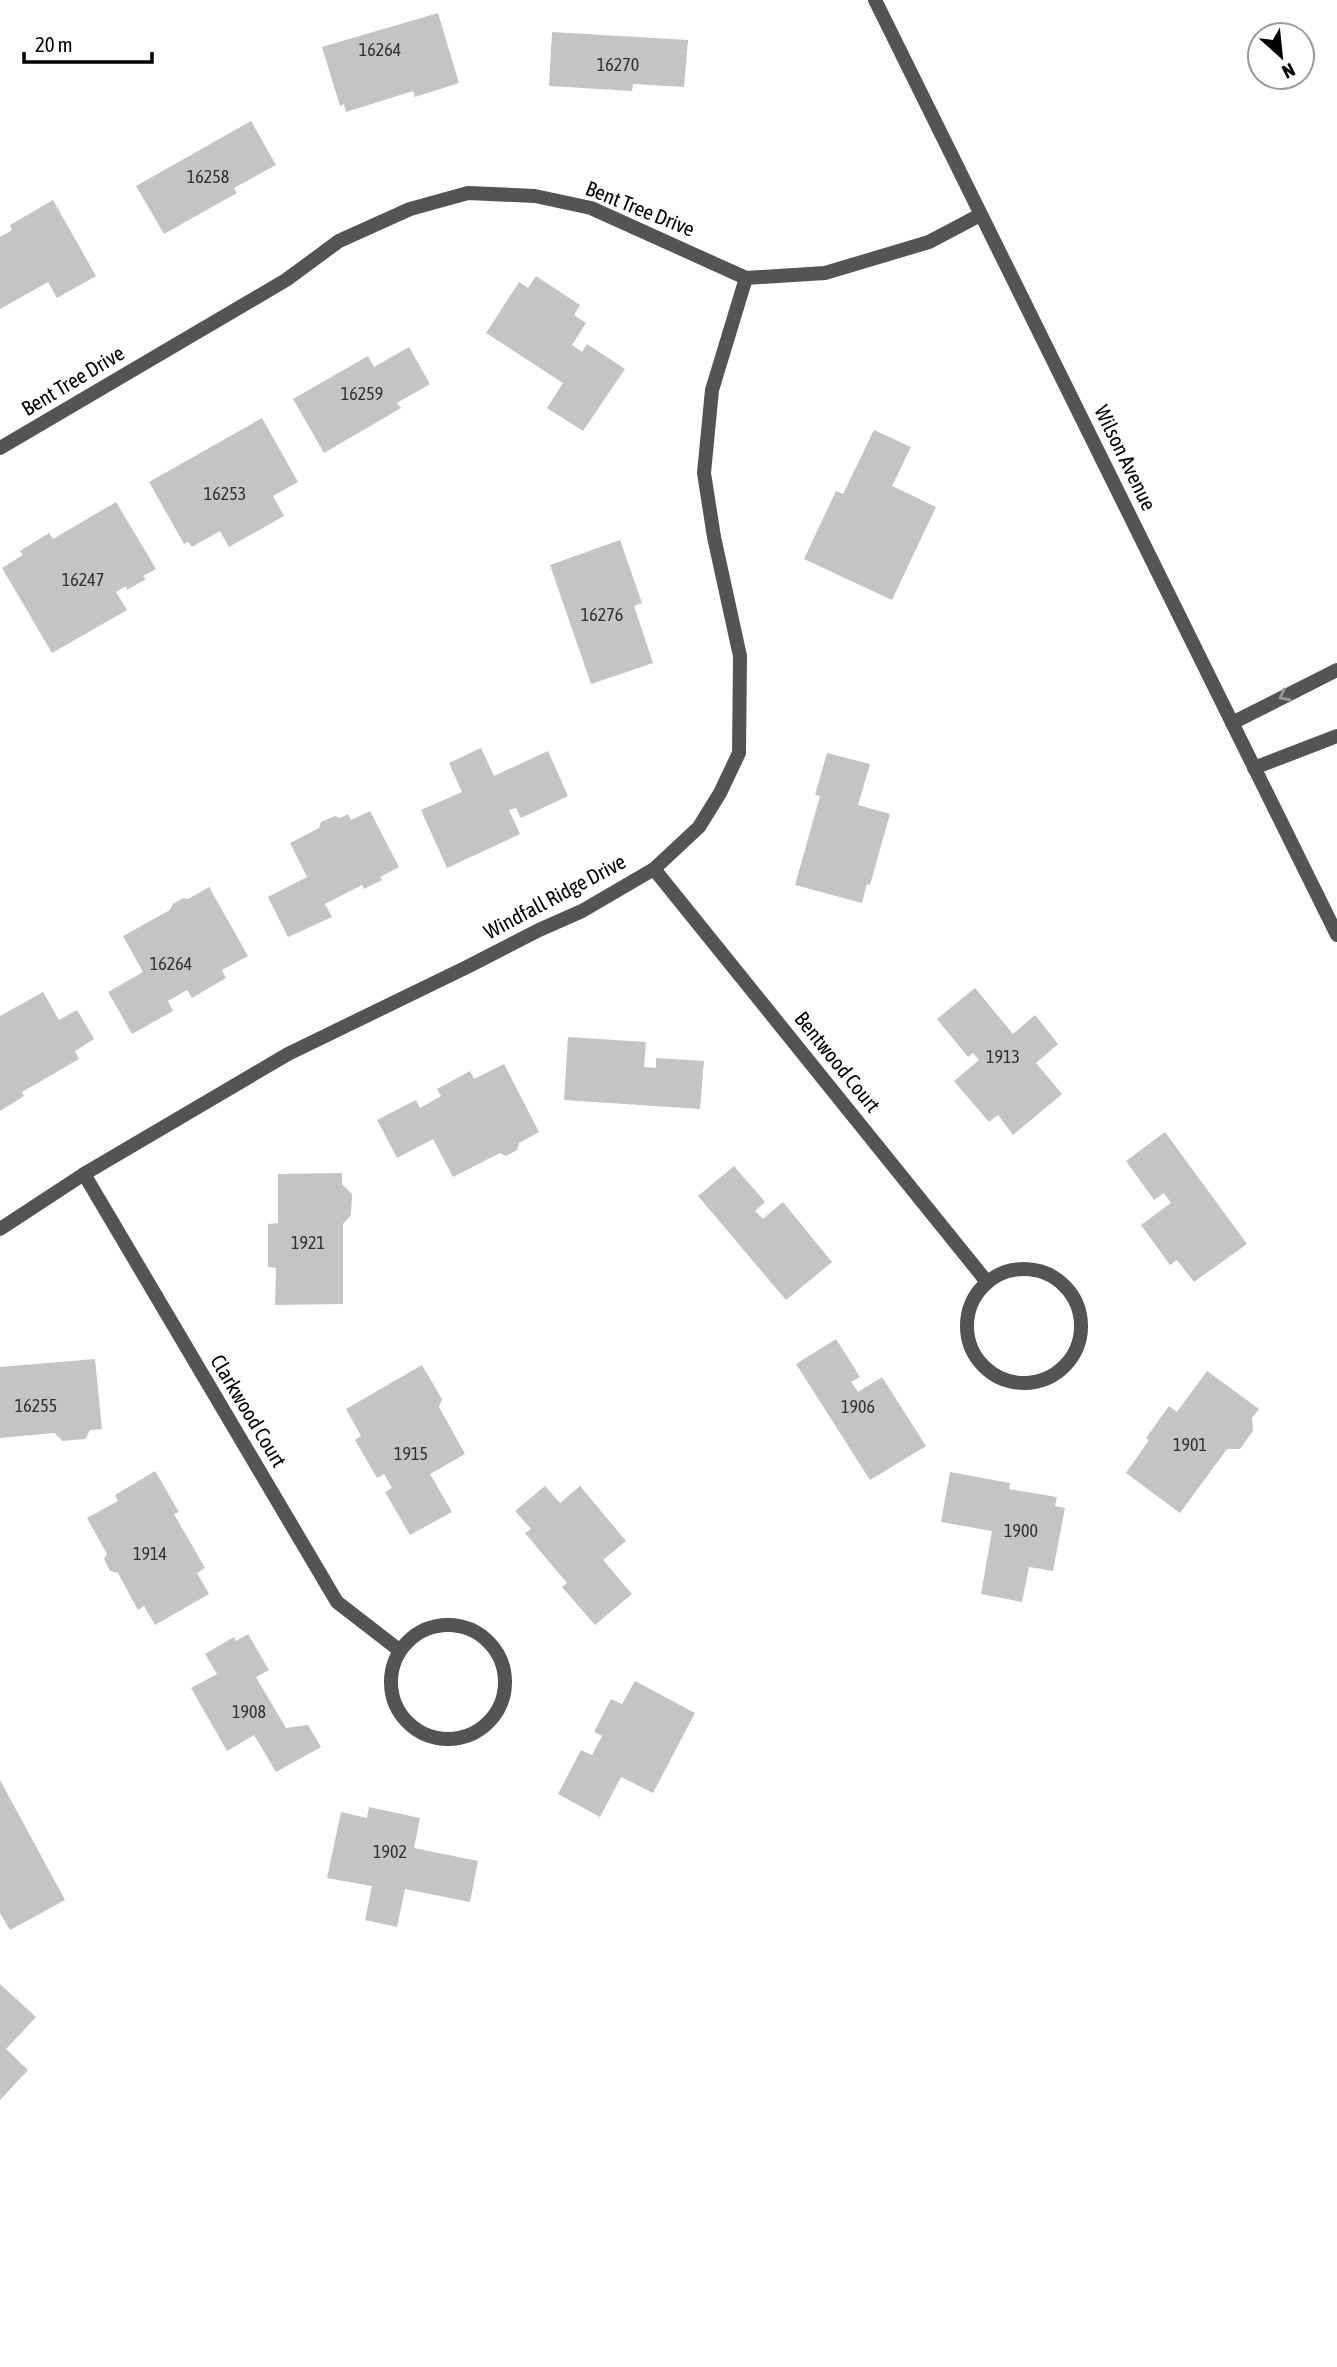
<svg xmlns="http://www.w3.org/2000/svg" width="1337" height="2367" viewBox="0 0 1337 2367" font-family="'Asap Condensed',sans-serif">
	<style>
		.building { fill: #c4c4c4 }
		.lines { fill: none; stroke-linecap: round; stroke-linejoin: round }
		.minor { stroke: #545454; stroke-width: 14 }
		.oneway { stroke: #989898 }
		.labels { text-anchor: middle; stroke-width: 5; stroke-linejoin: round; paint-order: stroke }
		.number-label { font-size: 18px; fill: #313131 }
		.street-label { font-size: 21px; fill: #000; stroke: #fff }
	</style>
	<rect width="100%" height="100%" fill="#fff"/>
	<g class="building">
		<polygon points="438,13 459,83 415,97 413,91 346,112 344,104 340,106 322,47"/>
		<polygon points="552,32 688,40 684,87 633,84 632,91 549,86"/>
		<polygon points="251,121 276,165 234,188 237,193 164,234 136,186"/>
		<polygon points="53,200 96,276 57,298 48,282 0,309 0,237 12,230 10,225"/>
		<polygon points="536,276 580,305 574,315 586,323 572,345 582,352 587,344 625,369 583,431 547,408 563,383 486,333 519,282 528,288"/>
		<polygon points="409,347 430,384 397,403 401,408 324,453 293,399 368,356 374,367"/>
		<polygon points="262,418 298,482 273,496 284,516 229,547 220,531 192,547 188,542 184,544 149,482"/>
		<polygon points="874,430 911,447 892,486 936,507 892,600 804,559 836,491 843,494"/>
		<polygon points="116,502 156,569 143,576 146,579 127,590 126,586 116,592 127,610 52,653 2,568 23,555 20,551 49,533 53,539"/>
		<polygon points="620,540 642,603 634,606 653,663 591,684 550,565"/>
		<polygon points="481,748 494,776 548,751 568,796 521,818 516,808 509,810 520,834 447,868 421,810 462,792 449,763"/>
		<polygon points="827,753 870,764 858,805 890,814 870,885 867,884 862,903 795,885 820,796 815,795"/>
		<polygon points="370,811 399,867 380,877 382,880 364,889 362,885 325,904 332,917 288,937 268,897 307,877 290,843 319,828 321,822 335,816 340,818 348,814 351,820"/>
		<polygon points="209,887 248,956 222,970 226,978 192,998 187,990 168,1001 173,1011 132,1034 108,992 143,972 123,936 170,910 173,904 183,898 188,899"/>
		<polygon points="975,988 1013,1034 1035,1015 1058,1044 1036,1063 1062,1094 1013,1135 998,1115 989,1122 954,1081 979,1060 973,1053 968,1057 937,1019"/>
		<polygon points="43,992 59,1020 77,1010 94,1039 75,1051 79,1059 22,1092 24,1096 0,1111 0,1016"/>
		<polygon points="568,1037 646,1042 644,1067 656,1068 656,1058 704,1061 700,1109 564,1100"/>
		<polygon points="504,1064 539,1132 519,1143 517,1150 506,1156 500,1153 453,1177 433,1139 397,1158 377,1120 416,1100 420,1108 441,1096 437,1089 470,1071 474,1079"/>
		<polygon points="1165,1132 1247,1244 1194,1282 1177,1260 1170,1265 1141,1225 1171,1203 1164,1193 1154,1200 1126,1161"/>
		<polygon points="734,1166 765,1202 755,1211 763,1219 783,1202 832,1262 786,1300 698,1196"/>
		<polygon points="342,1173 342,1184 352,1194 351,1215 343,1224 343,1304 275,1305 276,1268 268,1267 268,1224 278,1223 278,1174"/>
		<polygon points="836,1339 860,1377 851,1382 858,1392 882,1377 926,1446 870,1480 796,1364"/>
		<polygon points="95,1359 102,1429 90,1430 85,1439 63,1441 54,1433 0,1438 0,1367"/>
		<polygon points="422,1365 442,1399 439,1407 465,1454 430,1474 452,1512 410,1535 385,1492 392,1488 384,1474 377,1478 355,1440 361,1436 346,1409"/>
		<polygon points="1207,1371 1259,1409 1252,1418 1253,1431 1240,1449 1227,1449 1180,1513 1126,1473 1149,1440 1146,1438 1169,1406 1177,1412"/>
		<polygon points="155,1471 179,1512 174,1514 205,1568 197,1573 209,1594 155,1625 144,1606 138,1610 118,1573 110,1571 104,1559 107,1554 87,1518 118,1501 115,1495"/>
		<polygon points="950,1472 1010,1483 1009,1489 1057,1497 1055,1506 1065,1508 1053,1571 1029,1567 1022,1602 981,1594 992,1531 941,1522"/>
		<polygon points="545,1486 560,1503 580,1486 626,1541 603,1560 632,1594 595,1625 562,1587 567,1583 525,1533 531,1529 515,1511"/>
		<polygon points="248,1634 269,1670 256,1677 286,1728 308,1725 321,1747 276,1772 254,1735 227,1751 191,1688 217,1674 205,1654 234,1637 236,1641"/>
		<polygon points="635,1681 695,1713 653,1793 621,1777 600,1817 558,1794 581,1750 592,1755 602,1736 594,1732 611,1699 622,1704"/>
		<polygon points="0,1780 65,1900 10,1930 0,1913"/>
		<polygon points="369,1807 420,1818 414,1848 478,1861 470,1902 405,1889 397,1927 365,1920 372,1886 327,1878 341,1812 367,1818"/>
		<polygon points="0,1984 36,2017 6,2049 28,2070 0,2100"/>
	</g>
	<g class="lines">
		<g class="minor">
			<polyline points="875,0 1337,935"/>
			<polyline points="0,448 286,280 339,241 410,209 468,193 535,196 591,208 746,278 825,273 929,242 980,215"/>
			<polyline points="1232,723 1337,670"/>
			<polyline points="1254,768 1337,736"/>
			<polyline points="654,869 987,1282"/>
			<polyline points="84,1174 337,1602 399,1650"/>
			<polyline points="0,1229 84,1174 288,1054 469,966 539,930 582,911 654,869 699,827 720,793 739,753 740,656 714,537 704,473 712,390 746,278"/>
			<circle cx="1024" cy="1326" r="57"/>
			<circle cx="448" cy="1682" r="57"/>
		</g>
	</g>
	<defs><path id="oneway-chevron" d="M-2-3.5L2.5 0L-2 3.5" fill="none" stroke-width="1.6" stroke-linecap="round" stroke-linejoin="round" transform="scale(1.75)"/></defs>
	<use class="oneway" href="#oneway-chevron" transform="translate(1284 696) rotate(153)"/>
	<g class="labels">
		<g class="number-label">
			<text x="380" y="56">16264</text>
			<text x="618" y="71">16270</text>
			<text x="208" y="183">16258</text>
			<text x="362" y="400">16259</text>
			<text x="225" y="500">16253</text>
			<text x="83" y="586">16247</text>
			<text x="602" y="621">16276</text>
			<text x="171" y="970">16264</text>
			<text x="1003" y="1063">1913</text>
			<text x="308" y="1249">1921</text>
			<text x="36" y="1412">16255</text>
			<text x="858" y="1413">1906</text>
			<text x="1190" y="1451">1901</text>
			<text x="411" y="1460">1915</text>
			<text x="1021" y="1537">1900</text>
			<text x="150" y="1560">1914</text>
			<text x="249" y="1718">1908</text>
			<text x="390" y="1858">1902</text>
		</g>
		<g class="street-label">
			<text transform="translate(640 209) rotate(22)" y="7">Bent Tree Drive</text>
			<text transform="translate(73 381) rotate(-31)" y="7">Bent Tree Drive</text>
			<text transform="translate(1125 458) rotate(64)" y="7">Wilson Avenue</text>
			<text transform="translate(555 897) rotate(-28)" y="7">Windfall Ridge Drive</text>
			<text transform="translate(837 1062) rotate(51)" y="7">Bentwood Court</text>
			<text transform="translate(248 1411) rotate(59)" y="7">Clarkwood Court</text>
		</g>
	</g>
	<g transform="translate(1281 56) rotate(153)"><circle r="33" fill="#ffffff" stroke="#999999" stroke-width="2"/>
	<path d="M0-5L12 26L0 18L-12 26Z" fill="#000000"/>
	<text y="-10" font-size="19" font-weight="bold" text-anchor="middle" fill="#000000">N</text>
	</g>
	<path d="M24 52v10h128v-10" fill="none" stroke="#000000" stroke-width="3.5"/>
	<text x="35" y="52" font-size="21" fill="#000000" stroke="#ffffff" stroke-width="5" paint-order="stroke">20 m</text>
</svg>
